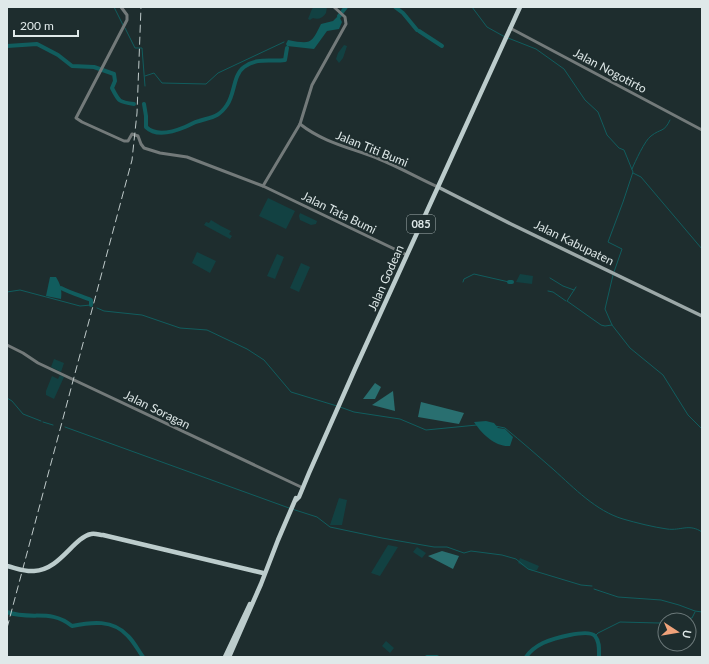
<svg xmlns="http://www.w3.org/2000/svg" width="709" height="664" viewBox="0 0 709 664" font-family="Lato,sans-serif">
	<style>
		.green { fill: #124142 }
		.forest { fill: #296f70 }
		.water { fill: #115d5e }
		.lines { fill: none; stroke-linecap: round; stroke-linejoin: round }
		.stream { stroke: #115d5e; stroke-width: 1 }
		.river { stroke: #115d5e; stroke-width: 4 }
		.tertiary { stroke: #737a7a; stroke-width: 3 }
		.secondary { stroke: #9ca8a8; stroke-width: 3.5 }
		.primary { stroke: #bccccc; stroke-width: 4.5 }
		.rail { stroke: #bfcaca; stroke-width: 1; stroke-dasharray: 8 4; stroke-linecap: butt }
		.labels { text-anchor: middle; stroke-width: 4; stroke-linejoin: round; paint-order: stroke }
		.shield { fill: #1e2d2e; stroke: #a5b1b1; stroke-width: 1 }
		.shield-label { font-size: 11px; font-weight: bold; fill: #dfe9e9 }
		.street-label { font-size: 12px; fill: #dfe9e9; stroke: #1e2d2e }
	</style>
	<rect width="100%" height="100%" fill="#1e2d2e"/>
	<g class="green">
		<path d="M314,7H327L326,13C323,18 318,20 313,18L310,20L308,19L312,9Z"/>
		<polygon points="344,45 347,46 343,58 339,63 336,59 338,53"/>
		<polygon points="268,198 295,211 286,229 259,216"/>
		<polygon points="300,213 317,221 316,224 311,225 300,220 299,216"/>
		<polygon points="211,220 221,226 219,229 221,226 231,231 229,234 232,236 230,239 204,225 206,222 209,223"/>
		<polygon points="197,252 216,261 210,273 192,263"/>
		<polygon points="277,254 284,257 275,279 267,276"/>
		<polygon points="301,263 310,267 299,292 290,288"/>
		<polygon points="520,274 533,276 532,284 516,282"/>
		<polygon points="54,359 64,363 61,372 51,367"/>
		<polygon points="60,375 64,377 54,399 46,395 46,391 52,376 58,379"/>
		<polygon points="339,498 347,500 342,525 330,525"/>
		<polygon points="388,545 398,547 380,576 371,573"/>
		<polygon points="417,547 426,553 422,558 413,552"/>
		<polygon points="520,558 539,566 537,570 532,571 518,563"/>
		<polygon points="386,641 394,648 390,653 382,646"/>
	</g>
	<g class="forest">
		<polygon points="375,383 381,387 375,399 363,399"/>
		<polygon points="393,391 395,411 372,405"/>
		<polygon points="421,402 464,413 459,424 418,417"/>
		<polygon points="442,551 459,556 453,569 428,556"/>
	</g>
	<g class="water">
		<path d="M342,12L343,15L340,18L342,22L339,29L327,31L314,49L287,46L286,44L288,40C310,44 311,45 321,24L333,21Z"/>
		<path d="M50,277H56C61,285 62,291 61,299L46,296Z"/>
		<path d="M486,421L494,423L498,428L505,429L513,437L510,446C495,447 482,434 474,422Z"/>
	</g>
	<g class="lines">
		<g class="stream">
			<polyline points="114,7 123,25"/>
			<polyline points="472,7 487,27 505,37"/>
			<polyline points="125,28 135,48 142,48 145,86"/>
			<polyline points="508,38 536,49 564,69 585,100 598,112 607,135 619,148 624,150 633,172 623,202 608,242 622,249 614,272"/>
			<polyline points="145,76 154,73 162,83 206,84 218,73 284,42"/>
			<path d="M632,169C635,162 645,140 651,136C661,128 664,133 670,120"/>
			<polyline points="633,173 641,177 702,249"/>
			<polyline points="613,275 605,309 612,325 630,348 663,375 688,415 702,429"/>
			<polyline points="550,278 563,286 574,290"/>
			<polyline points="463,282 464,279 474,274 509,282"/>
			<polyline points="576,287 567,301 601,325 605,326 612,325"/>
			<polyline points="548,291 553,292 566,301"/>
			<polyline points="7,292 20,290 80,306 91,305"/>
			<polyline points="97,308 104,311 142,315 180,328 207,330 247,349 264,360 291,392 337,406"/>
			<polyline points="7,398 12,401 23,414 41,421"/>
			<polyline points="340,407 354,412 400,419 426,430 477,425"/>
			<polyline points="43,422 53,425"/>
			<path d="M495,426L505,428C522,442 538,456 554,470C574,488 596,511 623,519C637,523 653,527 667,529C681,531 689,523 702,532"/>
			<polyline points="65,427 289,508"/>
			<polyline points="292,509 317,517 330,527 382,538 434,547 447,547 464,553 471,551 502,555 516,559 528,569 581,585 592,586"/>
			<polyline points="594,589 618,597 661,600 679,605 695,611 702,612"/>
			<polyline points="679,620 692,618 695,612"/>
			<polyline points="595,636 598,633 620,622 659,623 665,622"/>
		</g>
		<g class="river">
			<polyline points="395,7 403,13 417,30"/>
			<polyline points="339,16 346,7"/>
			<polyline points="419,31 442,46"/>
			<path d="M7,46L37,44L58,55L72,66L94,67L114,74L115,81L112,88C119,102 119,102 134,104"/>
			<path d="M144,104L146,116V127C156,137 173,132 185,127C190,125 194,122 199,121C212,117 219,117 227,105C235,94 233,75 244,67C258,57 270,62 285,60L287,48"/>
			<polyline points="509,282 512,282"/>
			<path d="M61,288C71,293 81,296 91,300V305"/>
			<path d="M7,612C32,621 50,608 72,626C91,622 113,619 128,636C134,642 138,650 143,657"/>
			<polyline points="427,657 437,657"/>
			<path d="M526,657C530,651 537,646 543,643C552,639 588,628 595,636C600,642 599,650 599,657"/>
		</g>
		<g class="tertiary">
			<polyline points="121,7 127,15 127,20 76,118 82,122 124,141 128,141 132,134 138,136 141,144 144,148 160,153 187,157 263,186 407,255"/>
			<polyline points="510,28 702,130"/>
			<path d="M300,124C324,143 352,148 379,159C399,167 418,178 438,187"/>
			<polyline points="263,186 300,124 312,85 346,24 345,17 334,7"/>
			<polyline points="7,345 23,353 38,363 301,487"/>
		</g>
		<polyline class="secondary" points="438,187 511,224 702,316"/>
		<g class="primary">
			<polyline points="296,500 299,497 309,473 355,369 520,7"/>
			<path d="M7,566C16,568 25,572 34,571C60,570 73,538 91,534C95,533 100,535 103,535L263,573"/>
			<polyline points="225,657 250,604"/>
			<polyline points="229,657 261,584 278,540 296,498"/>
		</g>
		<polyline class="rail" points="7,628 132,160 137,113 141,7"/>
	</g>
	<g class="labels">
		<rect class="shield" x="407" y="215" width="28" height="18" rx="3"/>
		<g class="shield-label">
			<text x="421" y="228">085</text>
		</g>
		<g class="street-label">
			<text transform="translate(610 71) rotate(28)" y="4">Jalan Nogotirto</text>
			<text transform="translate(372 149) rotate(22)" y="4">Jalan Titi Bumi</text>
			<text transform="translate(339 213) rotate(26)" y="4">Jalan Tata Bumi</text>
			<text transform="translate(574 243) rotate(26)" y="4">Jalan Kabupaten</text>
			<text transform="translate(386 278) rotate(-66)" y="4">Jalan Godean</text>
			<text transform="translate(157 410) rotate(26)" y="4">Jalan Soragan</text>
		</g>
	</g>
	<rect width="709" height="664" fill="none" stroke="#dfe9e9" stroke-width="16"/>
	<g transform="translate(677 632) rotate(102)"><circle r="19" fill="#1e2d2e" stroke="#6b7879"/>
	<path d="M0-3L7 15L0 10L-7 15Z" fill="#f0a27a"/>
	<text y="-6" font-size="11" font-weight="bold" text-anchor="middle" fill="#dfe9e9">U</text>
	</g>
	<path d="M14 30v6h64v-6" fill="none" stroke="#dfe9e9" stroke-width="2"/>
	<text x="20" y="30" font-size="12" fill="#dfe9e9" stroke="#1e2d2e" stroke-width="3" paint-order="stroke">200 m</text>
</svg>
